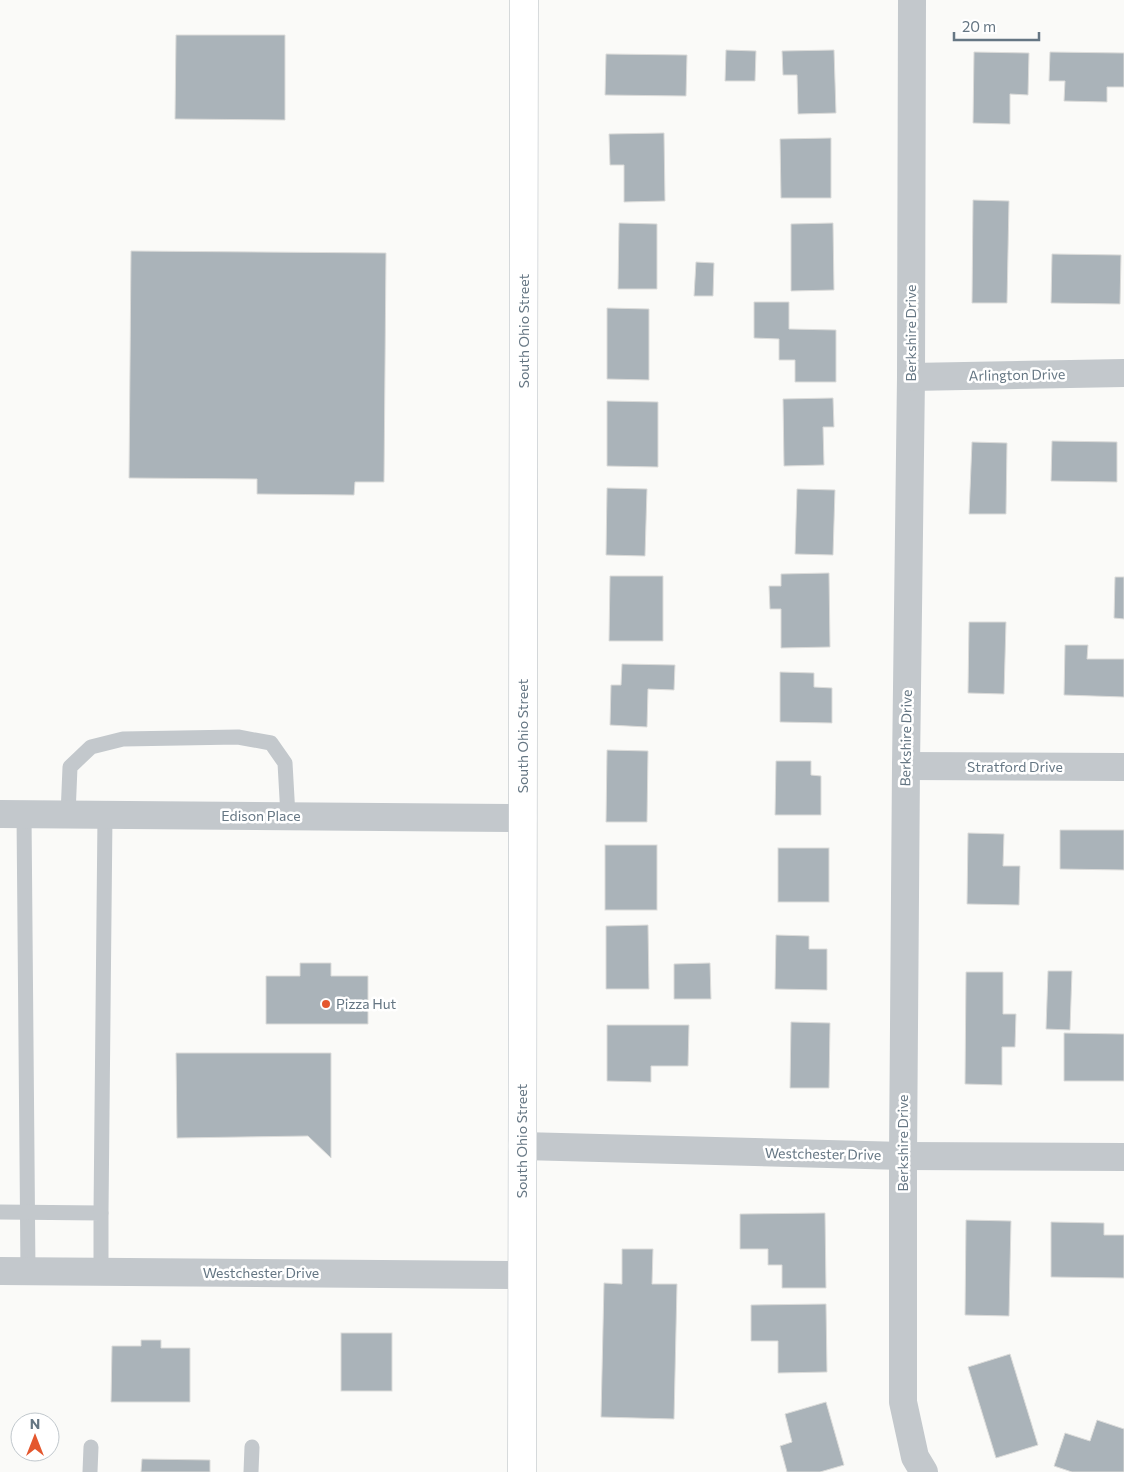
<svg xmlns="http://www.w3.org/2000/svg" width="1124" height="1472" viewBox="0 0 1124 1472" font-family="Commissioner,sans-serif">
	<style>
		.building { fill: #aab3b9; stroke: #dcdcda }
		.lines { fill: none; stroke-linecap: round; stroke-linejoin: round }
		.secondary-casing { stroke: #b3babf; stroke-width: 29 }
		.lane { stroke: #c3c8cc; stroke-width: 15 }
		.street { stroke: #c3c8cc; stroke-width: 28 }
		.secondary { stroke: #fff; stroke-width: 28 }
		.poi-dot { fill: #e4572e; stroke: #fff; stroke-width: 2 }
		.labels { text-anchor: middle; stroke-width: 5; stroke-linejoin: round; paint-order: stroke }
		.street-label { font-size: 14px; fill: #657683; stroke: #fff }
		.poi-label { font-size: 14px; fill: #657683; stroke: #fff; text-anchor: start }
	</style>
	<rect width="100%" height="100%" fill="#fafaf8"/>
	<g class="building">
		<polygon points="176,35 285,35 285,120 175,119"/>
		<polygon points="726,50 756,51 755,81 725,81"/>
		<polygon points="834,50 836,113 798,114 797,75 783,75 782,51"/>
		<polygon points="974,52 1029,53 1028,95 1010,94 1010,124 973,123"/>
		<polygon points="1050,52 1124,53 1124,87 1107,87 1107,102 1064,101 1065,81 1049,81"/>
		<polygon points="606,54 687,55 686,96 605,95"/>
		<polygon points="664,133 665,201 624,202 624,165 610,165 609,134"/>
		<polygon points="831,138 831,198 781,198 780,139"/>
		<polygon points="973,200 1009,201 1007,303 972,303"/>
		<polygon points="619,223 657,224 657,289 618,289"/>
		<polygon points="833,223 834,290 791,291 791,224"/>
		<polygon points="131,251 386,253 384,482 355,482 354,495 257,494 257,479 129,478"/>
		<polygon points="1052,254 1121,255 1120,304 1051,303"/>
		<polygon points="696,262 714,263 713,296 694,296"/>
		<polygon points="754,302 789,302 789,329 836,330 836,382 795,382 795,360 779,360 779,339 754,338"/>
		<polygon points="607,308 649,309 649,380 607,379"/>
		<polygon points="833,398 834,427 823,427 824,465 784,466 783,399"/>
		<polygon points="607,401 658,402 658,467 607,466"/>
		<polygon points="1052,441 1117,442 1117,482 1051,481"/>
		<polygon points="972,442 1007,443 1006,514 969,514"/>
		<polygon points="607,488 647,489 645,556 606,555"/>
		<polygon points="797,489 835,490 833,555 795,554"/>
		<polygon points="829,573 830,647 781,648 781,609 770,609 769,586 781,586 781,574"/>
		<polygon points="610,576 663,576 663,641 609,641"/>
		<polygon points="1115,577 1124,577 1124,619 1114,618"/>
		<polygon points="969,622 1006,622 1004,694 968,693"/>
		<polygon points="1065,645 1088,645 1087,659 1124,659 1124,697 1064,695"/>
		<polygon points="622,664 675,665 674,690 648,689 647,727 610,725 611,685 621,685"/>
		<polygon points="780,672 814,673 814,687 832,688 832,723 780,722"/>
		<polygon points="607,750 648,751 647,822 606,822"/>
		<polygon points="776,761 811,761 811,775 821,776 821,815 775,815"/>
		<polygon points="1060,830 1124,830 1124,870 1060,869"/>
		<polygon points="968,833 1004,834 1003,866 1020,866 1019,905 967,904"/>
		<rect x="605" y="845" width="52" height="65"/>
		<rect x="778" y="848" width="51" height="54"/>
		<polygon points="648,925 649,989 606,989 606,926"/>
		<polygon points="776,935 809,936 809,949 827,949 827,990 775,989"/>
		<polygon points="300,963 331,963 331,976 368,976 368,1024 266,1024 266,976 300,976"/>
		<polygon points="710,963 711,999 674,999 674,964"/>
		<polygon points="1048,971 1072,971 1070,1030 1046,1029"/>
		<polygon points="966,972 1003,972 1003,1014 1016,1014 1015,1047 1002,1047 1002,1085 965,1084"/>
		<polygon points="791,1022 830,1023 829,1088 790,1088"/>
		<polygon points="607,1025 689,1025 688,1066 651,1066 651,1082 607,1081"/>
		<polygon points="1064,1033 1124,1034 1124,1081 1064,1081"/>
		<polygon points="176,1053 331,1053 331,1158 308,1136 177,1138"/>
		<polygon points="825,1213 826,1288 782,1288 782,1265 768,1265 768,1249 740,1249 740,1214"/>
		<polygon points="966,1220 1011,1221 1009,1316 965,1315"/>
		<polygon points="1051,1222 1104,1223 1104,1235 1124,1235 1124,1278 1051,1277"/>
		<polygon points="622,1249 653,1249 652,1284 677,1284 674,1419 601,1417 604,1283 622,1284"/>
		<polygon points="826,1304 827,1372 778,1373 778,1341 751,1341 751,1305"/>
		<rect x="341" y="1333" width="51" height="58"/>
		<polygon points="141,1340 161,1340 161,1348 190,1348 190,1402 111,1402 112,1346 141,1346"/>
		<polygon points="1010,1354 1038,1445 996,1458 968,1367"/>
		<polygon points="826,1402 844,1465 820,1472 787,1472 780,1446 792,1442 785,1414"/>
		<polygon points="1097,1420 1124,1429 1124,1472 1072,1472 1054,1466 1065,1433 1090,1441"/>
		<polygon points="142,1459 210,1460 210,1472 141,1472"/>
	</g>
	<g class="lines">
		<defs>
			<polyline id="secondary" points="522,1472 524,0"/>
		</defs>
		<use href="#secondary" class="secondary-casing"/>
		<g class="lane">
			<polyline points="24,814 28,1272"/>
			<polyline points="68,815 70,767 91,747 123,739 238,737 271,743 285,763 288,816"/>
			<polyline points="0,1212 101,1213 101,1272"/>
			<polyline points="101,1213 105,815"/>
			<polyline points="90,1472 91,1447"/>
			<polyline points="251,1472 252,1447"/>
		</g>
		<g class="street">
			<polyline points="912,0 911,377 906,766 903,1156 903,1402 915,1457 924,1472"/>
			<polyline points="911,377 1124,373"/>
			<polyline points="906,766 1124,767"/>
			<polyline points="0,814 523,818"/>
			<polyline points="522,1146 903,1156 1124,1157"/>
			<polyline points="0,1271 522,1275"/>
		</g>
		<use href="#secondary" class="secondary"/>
	</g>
	<circle class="poi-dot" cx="326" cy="1004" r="5"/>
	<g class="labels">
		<g class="street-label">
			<text transform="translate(524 331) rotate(-90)" y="5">South Ohio Street</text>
			<text transform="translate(911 333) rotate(-90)" y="5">Berkshire Drive</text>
			<text transform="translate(1017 375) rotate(-1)" y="5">Arlington Drive</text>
			<text transform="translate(523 736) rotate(-90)" y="5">South Ohio Street</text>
			<text transform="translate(906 738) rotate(-89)" y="5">Berkshire Drive</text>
			<text x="1015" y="772">Stratford Drive</text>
			<text x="261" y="821">Edison Place</text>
			<text transform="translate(522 1141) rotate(-90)" y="5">South Ohio Street</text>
			<text transform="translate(903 1143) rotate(-90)" y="5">Berkshire Drive</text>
			<text transform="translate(823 1154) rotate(1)" y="5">Westchester Drive</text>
			<text x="261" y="1278">Westchester Drive</text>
		</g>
		<g class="poi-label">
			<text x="336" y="1009">Pizza Hut</text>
		</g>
	</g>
	<g transform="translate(35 1437)"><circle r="24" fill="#ffffff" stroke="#c1c8cd"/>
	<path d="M0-4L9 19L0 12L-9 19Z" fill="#e4572e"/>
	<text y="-8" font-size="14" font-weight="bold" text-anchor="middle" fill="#657683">N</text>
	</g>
	<path d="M954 32v8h85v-8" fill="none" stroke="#657683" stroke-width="2.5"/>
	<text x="962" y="32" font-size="15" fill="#657683" stroke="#ffffff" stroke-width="4" paint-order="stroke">20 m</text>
</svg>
